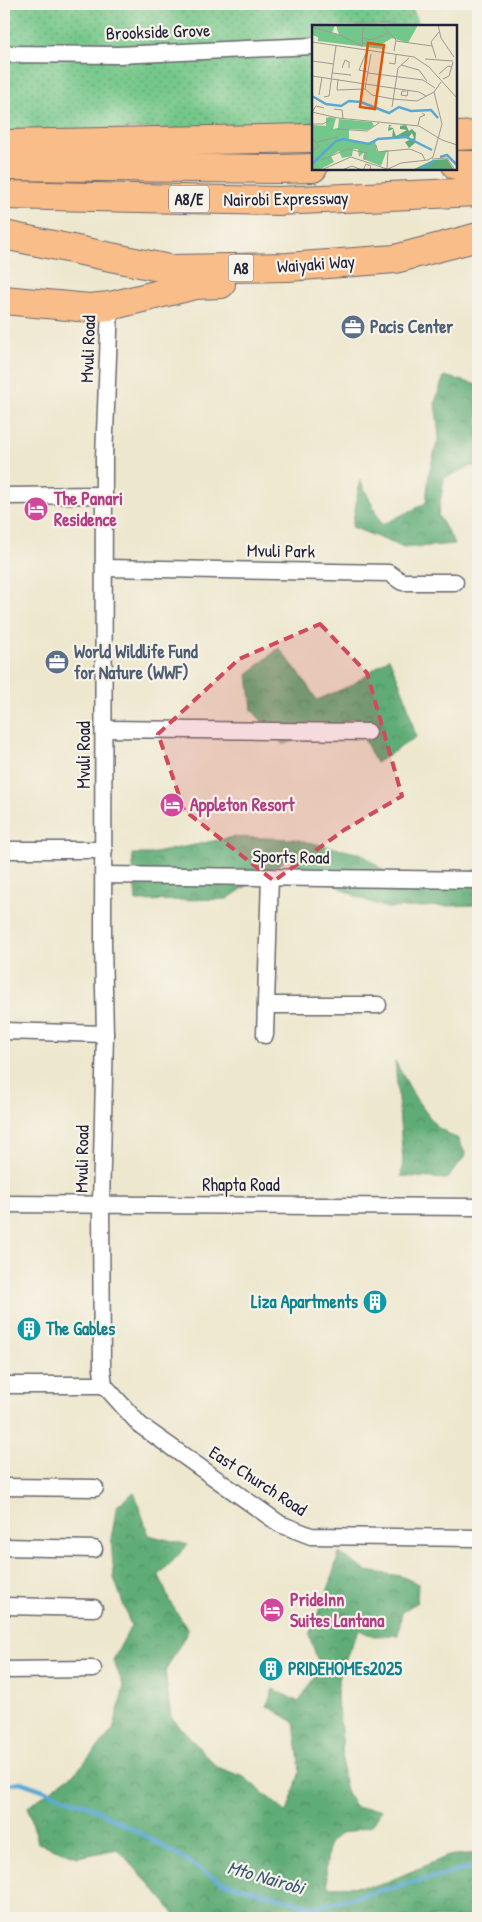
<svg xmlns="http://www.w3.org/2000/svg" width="482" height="1922" viewBox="0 0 482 1922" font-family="'Patrick Hand',sans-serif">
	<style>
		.green { fill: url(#green-dots); stroke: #4b7462 }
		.forest { fill: url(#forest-crowns); stroke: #406758 }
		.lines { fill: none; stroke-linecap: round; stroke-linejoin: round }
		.stream { stroke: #5ba7d4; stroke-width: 4.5 }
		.street-casing { stroke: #69676e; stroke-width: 19 }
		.highway-casing { stroke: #69676e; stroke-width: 30 }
		.street { stroke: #fff; stroke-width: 16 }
		.highway { stroke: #f8bd89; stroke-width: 28 }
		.marked { fill: #d1495b; fill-opacity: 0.2; stroke: #d1495b; stroke-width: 4; stroke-dasharray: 10 6; stroke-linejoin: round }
		.labels { text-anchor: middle; stroke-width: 4.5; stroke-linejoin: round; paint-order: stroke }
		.shield { fill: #f7f3e8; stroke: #62616f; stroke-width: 1 }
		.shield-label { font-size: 16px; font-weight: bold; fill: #22223b }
		.street-label { font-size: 18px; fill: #22223b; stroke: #f7f3e8 }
		.service-label { font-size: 18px; font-weight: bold; fill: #4e5e75; stroke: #f7f3e8; text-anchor: start }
		.hotel-label { font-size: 18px; font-weight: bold; fill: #b23c85; stroke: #f7f3e8; text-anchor: start }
		.culture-label { font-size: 18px; font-weight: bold; fill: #0d838f; stroke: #f7f3e8; text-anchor: start }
		.water-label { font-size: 19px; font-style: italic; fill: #395778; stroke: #f7f3e8 }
		.inset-river { fill: none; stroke: #5ba7d4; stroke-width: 2.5 }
		.inset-road { fill: none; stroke: #9c9893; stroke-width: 1 }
		.view { fill: #de560e; fill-opacity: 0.15; stroke: #de560e; stroke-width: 2.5 }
		.inset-edge { fill: none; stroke: #22223b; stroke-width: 2.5 }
	</style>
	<defs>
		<pattern id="green-dots" width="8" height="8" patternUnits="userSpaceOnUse" patternTransform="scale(1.25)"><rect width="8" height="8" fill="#74c78a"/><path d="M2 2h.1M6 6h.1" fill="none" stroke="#5fa172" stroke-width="1.8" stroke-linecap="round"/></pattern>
		<pattern id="forest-crowns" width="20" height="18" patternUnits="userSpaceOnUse" patternTransform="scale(1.25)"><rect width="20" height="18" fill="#5fac76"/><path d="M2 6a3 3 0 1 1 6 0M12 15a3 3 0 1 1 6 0" fill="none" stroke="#4e8c62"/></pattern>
	</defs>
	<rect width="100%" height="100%" fill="#f7f3e8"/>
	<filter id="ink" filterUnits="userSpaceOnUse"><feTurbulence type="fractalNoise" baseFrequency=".02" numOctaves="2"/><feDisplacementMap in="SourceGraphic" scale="10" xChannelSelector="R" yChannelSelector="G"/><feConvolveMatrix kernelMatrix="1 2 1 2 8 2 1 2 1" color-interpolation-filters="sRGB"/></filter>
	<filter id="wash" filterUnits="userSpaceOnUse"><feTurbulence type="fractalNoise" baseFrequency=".0096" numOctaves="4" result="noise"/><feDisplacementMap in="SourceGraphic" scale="20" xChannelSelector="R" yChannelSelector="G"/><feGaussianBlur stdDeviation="1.12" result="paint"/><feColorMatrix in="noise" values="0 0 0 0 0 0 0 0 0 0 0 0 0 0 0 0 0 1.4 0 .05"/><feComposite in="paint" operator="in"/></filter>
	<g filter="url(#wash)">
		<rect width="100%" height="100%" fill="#ede7cd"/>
		<polygon class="green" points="4,4 410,4 420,26 313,26 313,125 4,132"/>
		<g class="forest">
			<polygon points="444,376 478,385 478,466 471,466 444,478 438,515 455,544 405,548 352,527 360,480 382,525 426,503 429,473 439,436 435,402"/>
			<polygon points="279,648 299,673 317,700 352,685 389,658 405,696 416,737 376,763 354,718 283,745 252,710 248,674"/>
			<polygon points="233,837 294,839 362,854 411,892 478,869 478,905 387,908 359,898 287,859 227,899 136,901 132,854 150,854"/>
			<polygon points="395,1061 416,1099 437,1127 458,1139 466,1155 447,1179 401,1176 403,1160"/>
			<path d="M134,1492L149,1535L188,1545L159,1575L170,1602L188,1630L165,1672L171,1717L217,1767L244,1777L287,1813L300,1771L294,1722L267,1706L273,1689L299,1702L320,1667L309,1635L330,1584L339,1553L366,1571L401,1576L418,1584L417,1602L402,1612L398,1635L373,1636L359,1630C349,1649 338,1673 337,1695C337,1709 341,1724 342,1738C344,1765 338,1785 356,1808L382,1809L371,1826L341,1834L329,1843L326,1870L328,1887L377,1886L448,1856L478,1853V1918H177L166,1903L118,1849L78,1857L38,1843L28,1807L76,1772L113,1730L124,1687L113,1660L131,1626L114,1578L111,1539L117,1506Z"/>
		</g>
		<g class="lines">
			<polyline class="stream" points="4,1785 20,1782 89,1806 151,1839 221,1882 315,1907 478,1866"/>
		</g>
	</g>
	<g filter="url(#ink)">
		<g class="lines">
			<defs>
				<g id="street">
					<polyline points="4,54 118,55 313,46"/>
					<polyline points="110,306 104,458 103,944 105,1034 101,1204 102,1369 104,1385 140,1425 280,1524 311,1536 478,1538"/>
					<polyline points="4,496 104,495"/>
					<polyline points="104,568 389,573 402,582 455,582"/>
					<polyline points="104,729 368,732"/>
					<polyline points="4,850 104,850"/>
					<polyline points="104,875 478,880"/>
					<polyline points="266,1005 378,1005"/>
					<polyline points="4,1031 105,1034"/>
					<polyline points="265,1035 270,877"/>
					<polyline points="4,1204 478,1207"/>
					<polyline points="4,1385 104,1385"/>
					<polyline points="4,1487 95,1488"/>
					<polyline points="4,1547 94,1549"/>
					<polyline points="4,1606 94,1608"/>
					<polyline points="4,1670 93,1669"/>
				</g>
				<g id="highway">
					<polyline points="456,136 478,135"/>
					<polyline points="4,144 313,138"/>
					<polyline points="456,165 478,165"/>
					<polyline points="4,166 278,169 313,168"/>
					<polyline points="4,195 278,201 478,192"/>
					<polyline points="4,235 169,269 288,267 395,259 478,237"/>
					<polyline points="4,300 89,308 110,306 196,285 221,284"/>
				</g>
			</defs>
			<use href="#street" class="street-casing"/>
			<use href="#highway" class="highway-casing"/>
			<use href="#street" class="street"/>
			<use href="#highway" class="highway"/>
		</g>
	</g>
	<path class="marked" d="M320,624L367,673L402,796L344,830L274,881L184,810L158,734L239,659Z"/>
	<defs>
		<symbol id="office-disc" viewBox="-11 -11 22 22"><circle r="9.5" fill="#5c6f8a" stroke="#f7f3e8"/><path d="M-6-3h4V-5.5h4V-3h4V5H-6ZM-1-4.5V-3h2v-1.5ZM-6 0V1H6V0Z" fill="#fff"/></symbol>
		<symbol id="hotel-disc" viewBox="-11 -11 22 22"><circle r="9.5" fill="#d1479c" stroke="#f7f3e8"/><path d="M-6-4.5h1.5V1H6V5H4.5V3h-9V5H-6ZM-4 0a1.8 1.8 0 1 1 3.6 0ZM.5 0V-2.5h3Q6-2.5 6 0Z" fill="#fff"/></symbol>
		<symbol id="building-disc" viewBox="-11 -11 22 22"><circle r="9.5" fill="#0f9aa8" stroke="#f7f3e8"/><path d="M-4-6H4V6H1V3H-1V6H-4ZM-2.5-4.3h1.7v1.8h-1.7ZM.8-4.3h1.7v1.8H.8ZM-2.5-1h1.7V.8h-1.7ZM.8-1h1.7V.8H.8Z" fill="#fff"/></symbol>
	</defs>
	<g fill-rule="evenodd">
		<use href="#office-disc" x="339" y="313" width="28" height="28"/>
		<use href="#hotel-disc" x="22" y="495" width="28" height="28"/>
		<use href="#office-disc" x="43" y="648" width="28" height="28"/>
		<use href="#hotel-disc" x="158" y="791" width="28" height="28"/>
		<use href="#building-disc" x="361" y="1288" width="28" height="28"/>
		<use href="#building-disc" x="15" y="1315" width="28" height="28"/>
		<use href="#hotel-disc" x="258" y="1596" width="28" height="28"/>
		<use href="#building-disc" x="257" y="1655" width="28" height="28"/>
	</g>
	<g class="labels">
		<g class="shield">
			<rect x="169" y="185.5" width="40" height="27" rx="4"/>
			<rect x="228.5" y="254.5" width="25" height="27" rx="4"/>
		</g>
		<g class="shield-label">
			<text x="189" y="205">A8/E</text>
			<text x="241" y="274">A8</text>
		</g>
		<g class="street-label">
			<text transform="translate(158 32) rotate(-2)" y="6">Brookside Grove</text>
			<text transform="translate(286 199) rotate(-1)" y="6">Nairobi Expressway</text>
			<text transform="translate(316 264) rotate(-4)" y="6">Waiyaki Way</text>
			<text transform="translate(88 349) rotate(-88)" y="6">Mvuli Road</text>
			<text transform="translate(281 551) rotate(1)" y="6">Mvuli Park</text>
			<text transform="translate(84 755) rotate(-90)" y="6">Mvuli Road</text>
			<text transform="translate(291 857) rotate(1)" y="6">Sports Road</text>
			<text transform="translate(82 1159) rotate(-89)" y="6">Mvuli Road</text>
			<text x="241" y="1191">Rhapta Road</text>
			<text transform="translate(258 1481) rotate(33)" y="6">East Church Road</text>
		</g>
		<g class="service-label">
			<text x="370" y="333">Pacis Center</text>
			<text x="74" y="658">World Wildlife Fund<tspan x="74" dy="21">for Nature (WWF)</tspan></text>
		</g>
		<g class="hotel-label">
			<text x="54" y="505">The Panari<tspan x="54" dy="21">Residence</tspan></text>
			<text x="190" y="811">Appleton Resort</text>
			<text x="290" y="1606">PrideInn<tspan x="290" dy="21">Suites Lantana</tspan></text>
		</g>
		<g class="culture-label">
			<text x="358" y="1308" text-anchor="end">Liza Apartments</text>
			<text x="46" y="1335">The Gables</text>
			<text x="288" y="1675">PRIDEHOMEs2025</text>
		</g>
		<g class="water-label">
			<text transform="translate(266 1877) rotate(16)" y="7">Mto Nairobi</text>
		</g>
	</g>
	<g transform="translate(312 25)">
		<rect width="145" height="145" fill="#ede7cd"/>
		<path d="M0,0H23L20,8L27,10L24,0H106L96,18L80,13L70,19L71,24L6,16V12L0,10ZM17,92L24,93L21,104L26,103L27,94L60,97L62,101L55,105L37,104V114L52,119L63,115L65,127L75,125L69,141L51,134L52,127L47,132L46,124H41L40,131L30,133L27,126L19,131L22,137L7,145H0V100L14,101V93Z" fill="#74c78a"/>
		<path d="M77,100H80L77,102L81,103L84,111L95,105L88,104V101L94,100L97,106L100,104L104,108L103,118L97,123L93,117L102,113L100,108L97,112L80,114L81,104L76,106ZM135,134L142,145H100L121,135Z" fill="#5fac76"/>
		<path class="inset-river" d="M0,71L14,79L29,81L37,76L49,77L77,88L87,82L99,86L119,85L126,93M128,132L135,130L145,140M0,139L24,116L31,114L57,119L66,114L94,112L120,125M107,145L123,136"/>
		<path class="inset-road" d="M70,0L84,15L82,26M126,0L129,13L142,32M0,2L28,10L50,21M51,13L59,15L77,8M84,16L120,21M0,17L102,32L117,42L145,73M50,18L69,21M50,22L51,0M54,28L47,45L56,47M59,29L53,64L60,70L81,74M124,33L119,17L127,7M113,34L141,36M0,36L22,39M77,38L83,39L84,30M89,40L107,45L115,56M30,43L33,35L37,37V43M20,48L39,50M56,48L111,55L123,63M127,49L136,41L140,42M0,51L107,67L114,71M26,54L25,65L53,64M131,54L137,51L141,37M94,66H90L89,70L95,71L96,65M7,70L10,52M12,72L17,71L24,21M81,74L105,76L122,67M80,82L86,43L97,33M22,84L30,85L31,93M0,87L26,93L107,101L130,115M0,87L4,81L12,83M0,99H11L21,93M106,100L108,92L113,90L110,88M25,104L55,106L67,98M0,113L7,121L0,127M130,115L145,120M5,117L26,112M64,120L66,127L98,124L110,129L113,135M120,134L135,133L143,145M9,135L36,124L55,128L52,135M75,144L76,125M76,144L89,138L116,135L121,132L130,99L122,67L129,57M9,145L39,132L75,144M30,145L40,141L50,145M51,145L54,139L59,141L58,145"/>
		<path class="view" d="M56,18L72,20L63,84L48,82Z"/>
		<rect width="145" height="145" class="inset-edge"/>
	</g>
	<rect width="482" height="1922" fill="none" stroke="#f7f3e8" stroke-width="20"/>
</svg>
